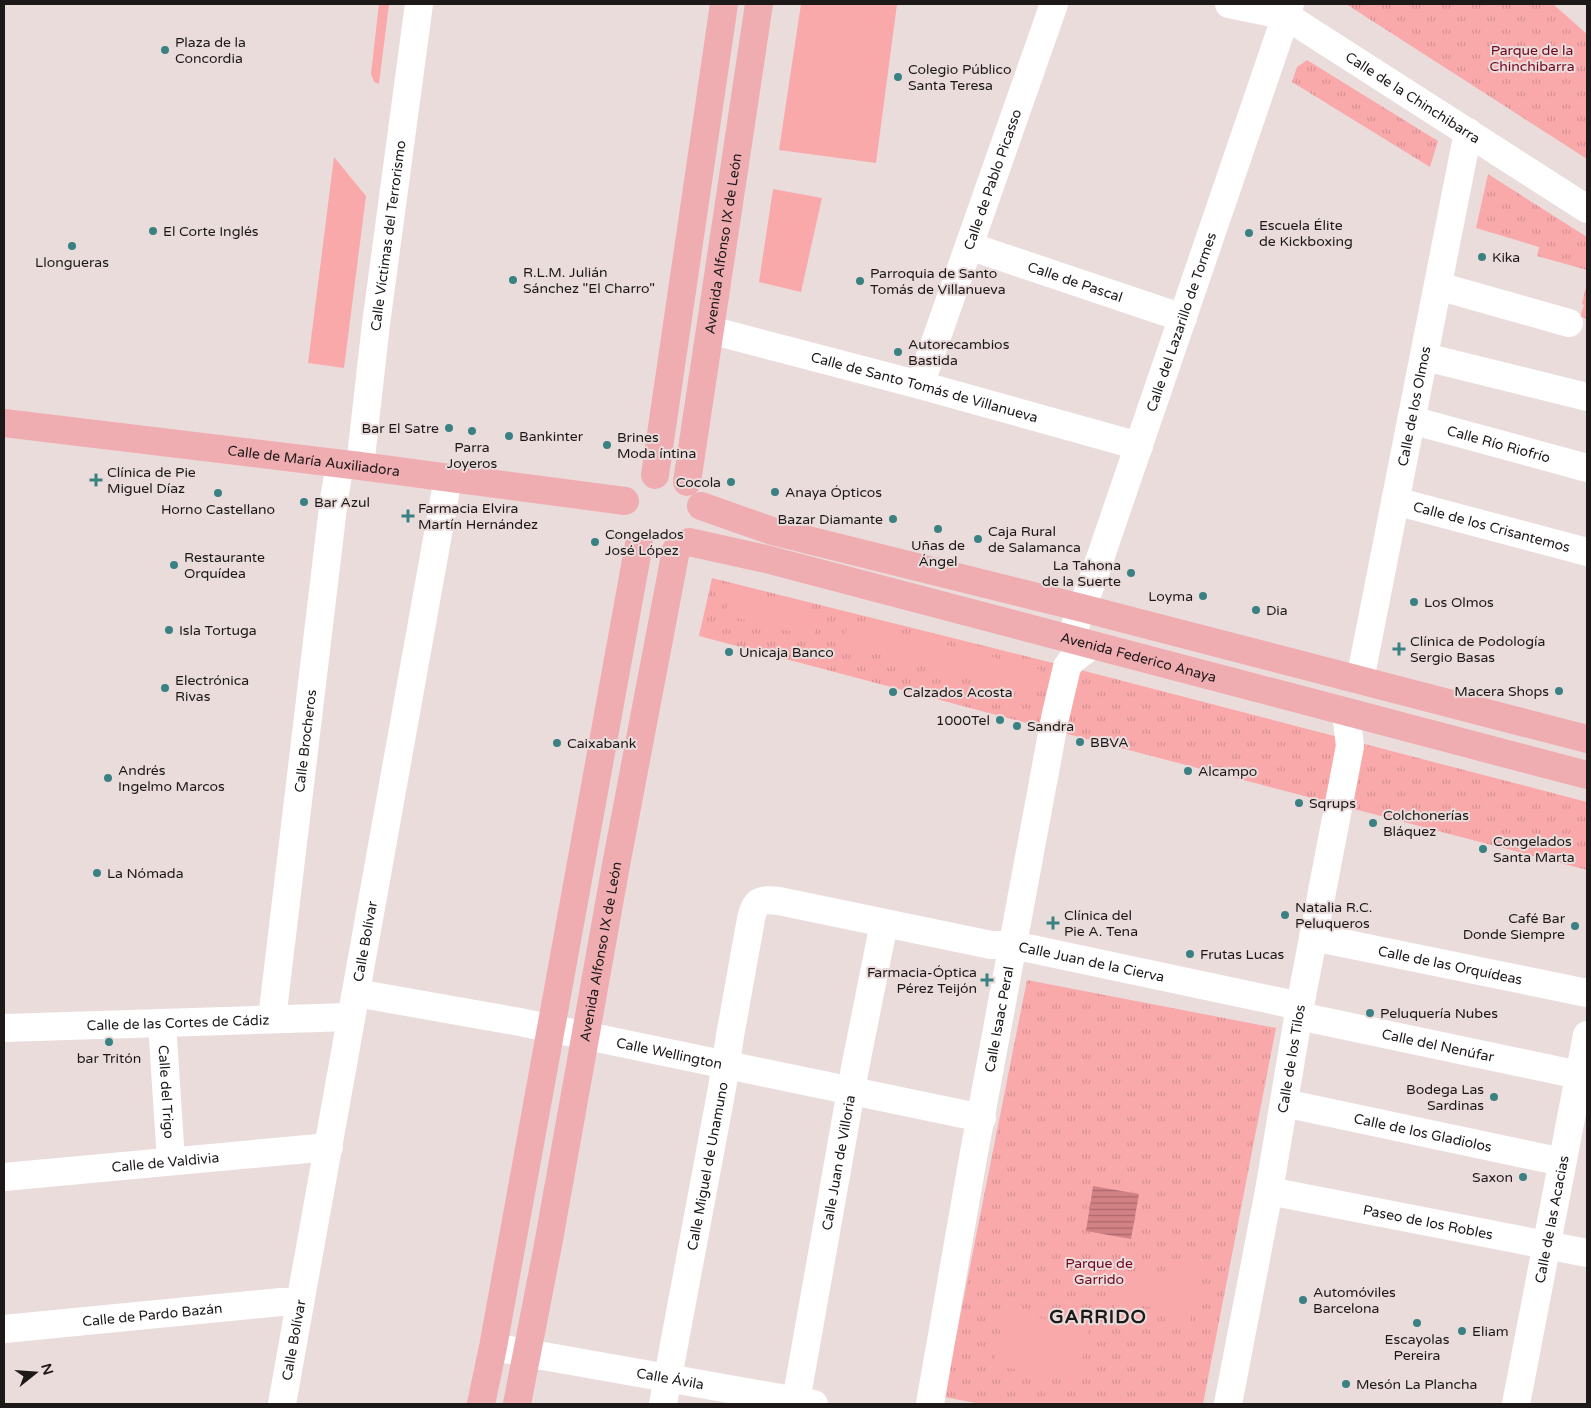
<svg xmlns="http://www.w3.org/2000/svg" width="1591" height="1408" viewBox="0 0 1591 1408" font-family="'Varela Round',sans-serif">
	<style>
		.grass { fill: url(#grass-tufts) }
		.garden { fill: #faa9ab }
		.water { fill: url(#water-rules) }
		.lines { fill: none; stroke-linecap: round; stroke-linejoin: round }
		.minor { stroke: #fff; stroke-width: 28 }
		.major { stroke: #efadb2; stroke-width: 28 }
		.poi-dot { fill: #398183; stroke: #ebdcdc; stroke-width: 2 }
		.labels { text-anchor: middle; stroke-width: 4; stroke-linejoin: round; paint-order: stroke }
		.poi-label { font-size: 14px; fill: #1e1919; stroke: #ebdcdc; text-anchor: start }
		.park-label { font-size: 14px; fill: #6e081f; stroke: #ebdcdc }
		.street-label { font-size: 14px; fill: #1e1919; stroke: #ebdcdc }
		.district-label { font-size: 19px; font-weight: bold; letter-spacing: 1px; fill: #1e1919; stroke: #ebdcdc }
	</style>
	<defs>
		<pattern id="grass-tufts" width="24" height="20" patternUnits="userSpaceOnUse" patternTransform="scale(1.25)"><rect width="24" height="20" fill="#faa9ab"/><path d="M3 7l-1-3M5 7V3M7 7l1-3M15 17l-1-3M17 17v-4M19 17l1-3" fill="none" stroke="#d69193"/></pattern>
		<pattern id="water-rules" width="6" height="5" patternUnits="userSpaceOnUse" patternTransform="scale(1.25)"><rect width="6" height="5" fill="#d28184"/><path d="M0 2.5h6" fill="none" stroke="#aa696b"/></pattern>
	</defs>
	<rect width="100%" height="100%" fill="#ebdcdc"/>
	<g class="grass">
		<polygon points="1346,4 1553,4 1587,34 1587,159"/>
		<polygon points="1307,60 1438,141 1430,167 1292,82 1297,67"/>
		<polygon points="1488,174 1587,237 1587,270 1537,256 1539,247 1476,228"/>
		<polygon points="1587,282 1587,319 1580,317 1584,305 1582,304"/>
		<polygon points="712,578 1077,669 1587,802 1587,870 1075,736 699,636"/>
		<polygon points="1027,980 1276,1028 1203,1404 981,1404 944,1397"/>
	</g>
	<g class="garden">
		<polygon points="379,4 389,4 379,84 374,82 371,74"/>
		<polygon points="801,4 897,4 876,163 779,150"/>
		<polygon points="334,157 366,196 344,368 308,363"/>
		<polygon points="773,189 822,198 801,292 759,282"/>
		<polygon points="731,588 820,611 814,637 725,615"/>
		<polygon points="849,619 1041,670 1035,694 843,645"/>
		<polygon points="1168,1261 1200,1266 1189,1329 1178,1327 1181,1313 1138,1305 1136,1319 1113,1315 1120,1274 1164,1282"/>
		<polygon points="1004,1312 1088,1327 1078,1381 994,1365"/>
	</g>
	<polygon class="water" points="1093,1186 1139,1194 1131,1239 1086,1231"/>
	<g class="lines">
		<g class="minor">
			<path id="s1" d="M1229,4L1286,16L1587,209"/>
			<path id="s2" d="M969,246L1183,318"/>
			<polyline points="1438,286 1569,323"/>
			<path id="s3" d="M710,330L920,385L1139,446"/>
			<polyline points="1425,357 1587,397"/>
			<path id="s4" d="M920,385L1054,4"/>
			<path id="s5" d="M1411,420L1587,468"/>
			<path id="s6" d="M360,466L376,324L419,4"/>
			<path id="s7" d="M1395,501L1587,552"/>
			<path id="s8" d="M1070,639L1093,579L1290,4"/>
			<path id="s9" d="M1360,680L1468,132"/>
			<path id="s10" d="M1313,937L1587,993"/>
			<path id="s11" d="M356,993L520,1022L982,1118"/>
			<path id="s12" d="M1299,1016L1579,1075"/>
			<path id="s13" d="M272,1019L334,499L340,464"/>
			<path id="s14" d="M162,1023L171,1161"/>
			<path id="s15" d="M4,1028L351,1017"/>
			<path id="s16" d="M1284,1103L1562,1162"/>
			<path id="s17" d="M4,1177L329,1147"/>
			<path id="s18" d="M1269,1191L1587,1253"/>
			<path id="s19" d="M4,1329L281,1302H300"/>
			<path id="s20" d="M493,1347L814,1404"/>
			<path id="s21" d="M796,1401L855,1068L884,923"/>
			<path id="s22" d="M282,1404L448,478"/>
			<path id="s23" d="M663,1404L722,1088L730,1036L751,919C755,900 760,899 779,901L991,945H1013L1300,1006"/>
			<path id="s24" d="M930,1404L973,1158L1055,718L1067,667L1072,660L1092,645"/>
			<path id="s25" d="M1228,1404L1269,1191L1300,1006L1350,746L1346,713"/>
			<path id="s26" d="M1516,1404L1587,1035"/>
		</g>
		<g class="major">
			<path id="s27" d="M4,423L360,466L625,501"/>
			<polyline points="655,475 724,4"/>
			<path id="s28" d="M687,482L759,4"/>
			<polyline points="701,506 772,531 1082,608 1587,739"/>
			<path id="s29" d="M689,542L766,559L1587,775"/>
			<polyline points="481,1404 493,1347 639,544"/>
			<path id="s30" d="M517,1404L548,1245L616,865L676,550"/>
		</g>
	</g>
	<g class="poi-dot">
		<circle cx="165" cy="50" r="5"/>
		<circle cx="898" cy="77" r="5"/>
		<circle cx="153" cy="231" r="5"/>
		<circle cx="1249" cy="233" r="5"/>
		<circle cx="72" cy="246" r="5"/>
		<circle cx="1482" cy="257" r="5"/>
		<circle cx="513" cy="280" r="5"/>
		<circle cx="860" cy="281" r="5"/>
		<circle cx="898" cy="352" r="5"/>
		<circle cx="449" cy="428" r="5"/>
		<circle cx="472" cy="431" r="5"/>
		<circle cx="509" cy="436" r="5"/>
		<circle cx="607" cy="445" r="5"/>
		<path d="M93.5 472.5h5v5h5v5h-5v5h-5v-5h-5v-5h5z"/>
		<circle cx="731" cy="482" r="5"/>
		<circle cx="775" cy="492" r="5"/>
		<circle cx="218" cy="493" r="5"/>
		<circle cx="304" cy="502" r="5"/>
		<path d="M405.5 508.5h5v5h5v5h-5v5h-5v-5h-5v-5h5z"/>
		<circle cx="893" cy="519" r="5"/>
		<circle cx="938" cy="529" r="5"/>
		<circle cx="978" cy="539" r="5"/>
		<circle cx="595" cy="542" r="5"/>
		<circle cx="174" cy="565" r="5"/>
		<circle cx="1131" cy="573" r="5"/>
		<circle cx="1203" cy="596" r="5"/>
		<circle cx="1414" cy="602" r="5"/>
		<circle cx="1256" cy="610" r="5"/>
		<circle cx="169" cy="630" r="5"/>
		<path d="M1396.5 641.5h5v5h5v5h-5v5h-5v-5h-5v-5h5z"/>
		<circle cx="729" cy="652" r="5"/>
		<circle cx="165" cy="688" r="5"/>
		<circle cx="1559" cy="691" r="5"/>
		<circle cx="893" cy="692" r="5"/>
		<circle cx="1000" cy="720" r="5"/>
		<circle cx="1017" cy="726" r="5"/>
		<circle cx="1080" cy="742" r="5"/>
		<circle cx="557" cy="743" r="5"/>
		<circle cx="1188" cy="771" r="5"/>
		<circle cx="108" cy="778" r="5"/>
		<circle cx="1299" cy="803" r="5"/>
		<circle cx="1373" cy="823" r="5"/>
		<circle cx="1483" cy="849" r="5"/>
		<circle cx="97" cy="873" r="5"/>
		<circle cx="1285" cy="915" r="5"/>
		<path d="M1050.5 915.5h5v5h5v5h-5v5h-5v-5h-5v-5h5z"/>
		<circle cx="1575" cy="926" r="5"/>
		<circle cx="1190" cy="954" r="5"/>
		<path d="M984.5 972.5h5v5h5v5h-5v5h-5v-5h-5v-5h5z"/>
		<circle cx="1370" cy="1013" r="5"/>
		<circle cx="109" cy="1042" r="5"/>
		<circle cx="1494" cy="1097" r="5"/>
		<circle cx="1523" cy="1177" r="5"/>
		<circle cx="1303" cy="1300" r="5"/>
		<circle cx="1417" cy="1323" r="5"/>
		<circle cx="1462" cy="1331" r="5"/>
		<circle cx="1346" cy="1384" r="5"/>
	</g>
	<g class="labels">
		<g class="poi-label">
			<text x="175" y="47">Plaza de la<tspan x="175" dy="16">Concordia</tspan></text>
			<text x="908" y="74">Colegio Público<tspan x="908" dy="16">Santa Teresa</tspan></text>
			<text x="1259" y="230">Escuela Élite<tspan x="1259" dy="16">de Kickboxing</tspan></text>
			<text x="163" y="236">El Corte Inglés</text>
			<text x="1492" y="262">Kika</text>
			<text x="72" y="267" text-anchor="middle">Llongueras</text>
			<text x="523" y="277">R.L.M. Julián<tspan x="523" dy="16">Sánchez "El Charro"</tspan></text>
			<text x="870" y="278">Parroquia de Santo<tspan x="870" dy="16">Tomás de Villanueva</tspan></text>
			<text x="908" y="349">Autorecambios<tspan x="908" dy="16">Bastida</tspan></text>
			<text x="439" y="433" text-anchor="end">Bar El Satre</text>
			<text x="519" y="441">Bankinter</text>
			<text x="617" y="442">Brines<tspan x="617" dy="16">Moda íntina</tspan></text>
			<text x="472" y="452" text-anchor="middle">Parra<tspan x="472" dy="16">Joyeros</tspan></text>
			<text x="107" y="477">Clínica de Pie<tspan x="107" dy="16">Miguel Díaz</tspan></text>
			<text x="721" y="487" text-anchor="end">Cocola</text>
			<text x="785" y="497">Anaya Ópticos</text>
			<text x="314" y="507">Bar Azul</text>
			<text x="418" y="513">Farmacia Elvira<tspan x="418" dy="16">Martín Hernández</tspan></text>
			<text x="218" y="514" text-anchor="middle">Horno Castellano</text>
			<text x="883" y="524" text-anchor="end">Bazar Diamante</text>
			<text x="988" y="536">Caja Rural<tspan x="988" dy="16">de Salamanca</tspan></text>
			<text x="605" y="539">Congelados<tspan x="605" dy="16">José López</tspan></text>
			<text x="938" y="550" text-anchor="middle">Uñas de<tspan x="938" dy="16">Ángel</tspan></text>
			<text x="184" y="562">Restaurante<tspan x="184" dy="16">Orquídea</tspan></text>
			<text x="1121" y="570" text-anchor="end">La Tahona<tspan x="1121" dy="16">de la Suerte</tspan></text>
			<text x="1193" y="601" text-anchor="end">Loyma</text>
			<text x="1424" y="607">Los Olmos</text>
			<text x="1266" y="615">Dia</text>
			<text x="179" y="635">Isla Tortuga</text>
			<text x="1410" y="646">Clínica de Podología<tspan x="1410" dy="16">Sergio Basas</tspan></text>
			<text x="739" y="657">Unicaja Banco</text>
			<text x="175" y="685">Electrónica<tspan x="175" dy="16">Rivas</tspan></text>
			<text x="1549" y="696" text-anchor="end">Macera Shops</text>
			<text x="903" y="697">Calzados Acosta</text>
			<text x="990" y="725" text-anchor="end">1000Tel</text>
			<text x="1027" y="731">Sandra</text>
			<text x="1090" y="747">BBVA</text>
			<text x="567" y="748">Caixabank</text>
			<text x="118" y="775">Andrés<tspan x="118" dy="16">Ingelmo Marcos</tspan></text>
			<text x="1198" y="776">Alcampo</text>
			<text x="1309" y="808">Sqrups</text>
			<text x="1383" y="820">Colchonerías<tspan x="1383" dy="16">Bláquez</tspan></text>
			<text x="1493" y="846">Congelados<tspan x="1493" dy="16">Santa Marta</tspan></text>
			<text x="107" y="878">La Nómada</text>
			<text x="1295" y="912">Natalia R.C.<tspan x="1295" dy="16">Peluqueros</tspan></text>
			<text x="1064" y="920">Clínica del<tspan x="1064" dy="16">Pie A. Tena</tspan></text>
			<text x="1565" y="923" text-anchor="end">Café Bar<tspan x="1565" dy="16">Donde Siempre</tspan></text>
			<text x="1200" y="959">Frutas Lucas</text>
			<text x="977" y="977" text-anchor="end">Farmacia-Óptica<tspan x="977" dy="16">Pérez Teijón</tspan></text>
			<text x="1380" y="1018">Peluquería Nubes</text>
			<text x="109" y="1063" text-anchor="middle">bar Tritón</text>
			<text x="1484" y="1094" text-anchor="end">Bodega Las<tspan x="1484" dy="16">Sardinas</tspan></text>
			<text x="1513" y="1182" text-anchor="end">Saxon</text>
			<text x="1313" y="1297">Automóviles<tspan x="1313" dy="16">Barcelona</tspan></text>
			<text x="1472" y="1336">Eliam</text>
			<text x="1417" y="1344" text-anchor="middle">Escayolas<tspan x="1417" dy="16">Pereira</tspan></text>
			<text x="1356" y="1389">Mesón La Plancha</text>
		</g>
		<g class="park-label">
			<text x="1532" y="55">Parque de la<tspan x="1532" dy="16">Chinchibarra</tspan></text>
			<text x="1099" y="1268">Parque de<tspan x="1099" dy="16">Garrido</tspan></text>
		</g>
		<g class="street-label">
			<text dy="5" stroke="none"><textPath href="#s1" startOffset="209">Calle de la Chinchibarra</textPath></text>
			<text dy="5" stroke="none"><textPath href="#s4" startOffset="218">Calle de Pablo Picasso</textPath></text>
			<text dy="5" stroke="none"><textPath href="#s6" startOffset="232">Calle Víctimas del Terrorismo</textPath></text>
			<text dy="5" stroke="none"><textPath href="#s28" startOffset="241">Avenida Alfonso IX de León</textPath></text>
			<text dy="5" stroke="none"><textPath href="#s2" startOffset="112">Calle de Pascal</textPath></text>
			<text dy="5" stroke="none"><textPath href="#s8" startOffset="336">Calle del Lazarillo de Tormes</textPath></text>
			<text dy="5" stroke="none"><textPath href="#s3" startOffset="222">Calle de Santo Tomás de Villanueva</textPath></text>
			<text dy="5" stroke="none"><textPath href="#s9" startOffset="279">Calle de los Olmos</textPath></text>
			<text dy="5" stroke="none"><textPath href="#s5" startOffset="91">Calle Río Riofrío</textPath></text>
			<text dy="5" stroke="none"><textPath href="#s27" startOffset="312">Calle de María Auxiliadora</textPath></text>
			<text dy="5" stroke="none"><textPath href="#s7" startOffset="100">Calle de los Crisantemos</textPath></text>
			<text dy="5" stroke="none"><textPath href="#s29" startOffset="464">Avenida Federico Anaya</textPath></text>
			<text dy="5" stroke="none"><textPath href="#s13" startOffset="280">Calle Brocheros</textPath></text>
			<text dy="5" stroke="none"><textPath href="#s22" startOffset="470">Calle Bolívar</textPath></text>
			<text dy="5" stroke="none"><textPath href="#s30" startOffset="460">Avenida Alfonso IX de León</textPath></text>
			<text dy="5" stroke="none"><textPath href="#s23" startOffset="851">Calle Juan de la Cierva</textPath></text>
			<text dy="5" stroke="none"><textPath href="#s10" startOffset="140">Calle de las Orquídeas</textPath></text>
			<text dy="5" stroke="none"><textPath href="#s24" startOffset="391">Calle Isaac Peral</textPath></text>
			<text dy="5" stroke="none"><textPath href="#s15" startOffset="174">Calle de las Cortes de Cádiz</textPath></text>
			<text dy="5" stroke="none"><textPath href="#s12" startOffset="142">Calle del Nenúfar</textPath></text>
			<text dy="5" stroke="none"><textPath href="#s11" startOffset="319">Calle Wellington</textPath></text>
			<text dy="5" stroke="none"><textPath href="#s25" startOffset="351">Calle de los Tilos</textPath></text>
			<text dy="5" stroke="none"><textPath href="#s14" startOffset="69">Calle del Trigo</textPath></text>
			<text dy="5" stroke="none"><textPath href="#s16" startOffset="142">Calle de los Gladiolos</textPath></text>
			<text dy="5" stroke="none"><textPath href="#s17" startOffset="162">Calle de Valdivia</textPath></text>
			<text dy="5" stroke="none"><textPath href="#s21" startOffset="242">Calle Juan de Villoria</textPath></text>
			<text dy="5" stroke="none"><textPath href="#s23" startOffset="242">Calle Miguel de Unamuno</textPath></text>
			<text dy="5" stroke="none"><textPath href="#s26" startOffset="188">Calle de las Acacias</textPath></text>
			<text dy="5" stroke="none"><textPath href="#s18" startOffset="162">Paseo de los Robles</textPath></text>
			<text dy="5" stroke="none"><textPath href="#s19" startOffset="149">Calle de Pardo Bazán</textPath></text>
			<text dy="5" stroke="none"><textPath href="#s22" startOffset="65">Calle Bolívar</textPath></text>
			<text dy="5" stroke="none"><textPath href="#s20" startOffset="180">Calle Ávila</textPath></text>
		</g>
		<g class="district-label">
			<text x="1098" y="1323">GARRIDO</text>
		</g>
	</g>
	<rect width="1591" height="1408" fill="none" stroke="#1e1919" stroke-width="10"/>
	<g transform="translate(35 1373) rotate(73)" stroke="#ebdcdc" stroke-width="4" paint-order="stroke">
	<path d="M0-4L9 19L0 12L-9 19Z" fill="#1e1919"/>
	<text y="-8" font-size="14" font-weight="bold" text-anchor="middle" fill="#1e1919">N</text>
	</g>
</svg>
